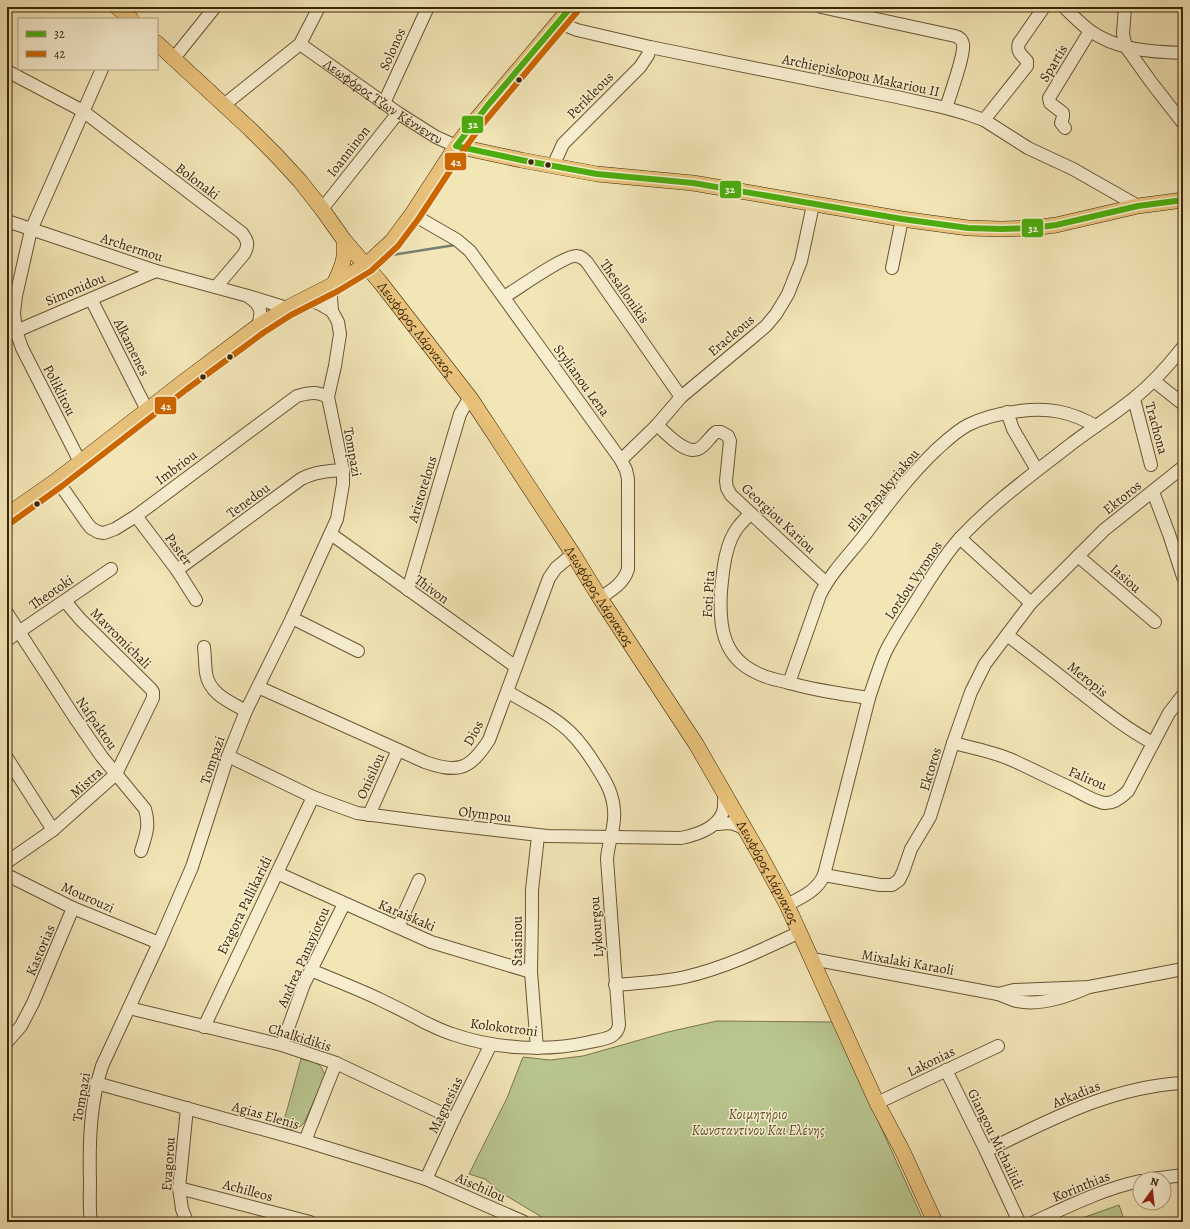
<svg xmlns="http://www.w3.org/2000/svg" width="1190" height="1229" viewBox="0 0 1190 1229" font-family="Alegreya,serif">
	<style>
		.green { fill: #b9c58f; stroke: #7a754a }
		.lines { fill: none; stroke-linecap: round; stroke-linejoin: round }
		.stream { stroke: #778070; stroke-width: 2.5 }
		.minor-casing { stroke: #6a5532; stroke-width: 14 }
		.major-casing { stroke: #3c2506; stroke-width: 16 }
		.minor { stroke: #f7eed0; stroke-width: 12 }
		.major { stroke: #e9c27b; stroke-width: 15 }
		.bus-1-casing { stroke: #f7eed0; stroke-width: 9 }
		.bus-2-casing { stroke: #f7eed0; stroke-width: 9 }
		.bus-1 { stroke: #4cad0e; stroke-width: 6 }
		.bus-2 { stroke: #c60; stroke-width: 6 }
		.bus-dot { fill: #3c2506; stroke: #f7eed0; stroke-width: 1.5 }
		.labels { text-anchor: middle; stroke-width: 3; stroke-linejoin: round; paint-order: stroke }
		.street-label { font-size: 14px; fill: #3c2506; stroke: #f7eed0 }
		.park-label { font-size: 14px; font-style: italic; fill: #5b4d28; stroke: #f7eed0 }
		.line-badge { stroke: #f7eed0; stroke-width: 1.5 }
		.badge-label { font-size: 11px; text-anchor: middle; font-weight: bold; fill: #fff }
	</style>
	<rect width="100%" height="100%" fill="#f2e5b6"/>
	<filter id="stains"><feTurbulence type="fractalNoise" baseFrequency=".005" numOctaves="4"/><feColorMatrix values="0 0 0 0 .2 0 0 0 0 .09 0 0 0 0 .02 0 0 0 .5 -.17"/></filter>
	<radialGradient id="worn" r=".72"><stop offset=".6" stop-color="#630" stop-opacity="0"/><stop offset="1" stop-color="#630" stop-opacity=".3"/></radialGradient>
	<g class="green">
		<polygon points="717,1021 833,1022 924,1222 550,1222 500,1192 485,1179 469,1174 507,1098 523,1057 550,1060 583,1056 668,1032"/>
		<path d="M301,1059C315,1062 321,1062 325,1076L304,1123C297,1131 292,1130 282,1128Z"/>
		<polygon points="1119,1205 1125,1222 1071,1222"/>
	</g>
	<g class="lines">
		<polyline class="stream" points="392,255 455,245"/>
		<defs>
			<g id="minor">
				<path d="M821,7L955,36C959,37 962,39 963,44C965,54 950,95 946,108"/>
				<path d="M1064,7C1072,15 1080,23 1089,30C1116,50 1151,52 1183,53"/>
				<polyline points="1125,7 1123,34 1126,47 1151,82 1183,123"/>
				<polyline points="559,22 567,26 577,30 650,47 897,97 946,108 967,114 984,120 1028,148 1073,169 1138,206"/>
				<path id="s1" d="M300,44L398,113L436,137L456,146"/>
				<polyline points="174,58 215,7"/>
				<path d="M7,71L83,111L242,233C248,241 249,245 244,254L216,287"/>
				<polyline points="384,103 428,7"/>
				<polyline points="225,104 300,44 319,7"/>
				<path d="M984,120L1027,66V61C1022,55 1016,52 1019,43L1044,7"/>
				<polyline points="1065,128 1061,123 1063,117 1063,113 1050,103 1049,98 1090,31"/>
				<polyline points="553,166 563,144 640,67 648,55 650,47"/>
				<polyline points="322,209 398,113"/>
				<path d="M412,214L457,240L470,251L621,460L626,470L628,479V569C624,583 612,590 600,598"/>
				<polyline points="7,221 156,271 248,296 287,308"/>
				<polyline points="892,268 902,219"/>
				<path d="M249,297C262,306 262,312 258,326"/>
				<path d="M504,297C516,290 566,254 577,256C584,257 588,263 591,268L681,397"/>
				<polyline points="91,299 147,410"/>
				<polyline points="306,299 320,304 332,311"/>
				<polyline points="7,335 156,271"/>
				<polyline points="1154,381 1183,404"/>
				<polyline points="1134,399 1151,465"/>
				<polyline points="1007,412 1013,429 1037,470"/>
				<path d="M657,425C666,433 687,457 700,448C706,444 710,437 716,432H721L728,436L730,441L726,481L727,488L731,495L826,583"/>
				<polyline points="621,460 657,425 681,397 753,337 766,326 776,314 788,294 801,261 813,205"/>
				<polyline points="80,462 22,348 16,331 14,313 16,296 31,230 102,69"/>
				<path d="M57,480L87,523L91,528L98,532L104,533L115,529L136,516L297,396C310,393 315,391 328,397"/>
				<polyline points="1153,492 1169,534 1183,577"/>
				<path d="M750,514C746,518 742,522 738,527C725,544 723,570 721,591C719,625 722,657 757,673C766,678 776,680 786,682C813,690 841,694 869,698"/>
				<polyline points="136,516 177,570 196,600"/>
				<polyline points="331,534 516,667"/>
				<polyline points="960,538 1031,603"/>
				<polyline points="1078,556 1155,622"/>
				<path d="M177,570L301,479C314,472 328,471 343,470"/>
				<polyline points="408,590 460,414 467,402 471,399"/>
				<path d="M7,613L75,718L102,757L145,809C150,826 146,835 141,851"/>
				<polyline points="292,618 358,651"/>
				<path d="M1007,635C1028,651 1049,667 1070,684C1097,705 1123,727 1153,743"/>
				<polyline points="7,640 111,569"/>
				<path d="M204,647C205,656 205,665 206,673C209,694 230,702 246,711"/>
				<path d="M789,683L820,595C831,572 851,553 867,532C888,504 909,476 935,451C945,442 956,431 968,425C984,417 1002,413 1020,411C1049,407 1071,412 1096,426"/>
				<path d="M258,687L425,762C459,774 470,769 489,740L549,578L556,568L573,554"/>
				<path d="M953,743C973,748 994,752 1012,760C1032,769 1051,779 1071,788C1081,793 1093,801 1104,803C1114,804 1122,797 1128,791L1169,713L1183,695"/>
				<path d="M228,756L313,797L357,813L434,823L547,836L681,838C696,835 717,828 723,812C725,806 724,799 724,793"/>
				<polyline points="7,758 53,830"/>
				<polyline points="369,815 398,750"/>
				<path d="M718,824C731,822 735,823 746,830"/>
				<polyline points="7,862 53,830 116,774 153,698 153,692 151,689 80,619 65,601"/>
				<polyline points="277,873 431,942 531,972"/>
				<polyline points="7,875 73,908 159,943"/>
				<polyline points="824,875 880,885 892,885 899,880 903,872 911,849 930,817 953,743 971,692 985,664 1031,603 1104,530 1183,467"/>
				<path d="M787,905C802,897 817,891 824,875L869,698C874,683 879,667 885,653C895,632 909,613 921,593C933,574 946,553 961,537C994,502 1033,474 1070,445C1091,429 1113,415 1133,399C1152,384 1168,366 1183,347"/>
				<polyline points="398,927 419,880"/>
				<path d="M812,959L998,994C1003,996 1008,998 1013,1000C1036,1007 1067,997 1089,987"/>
				<path d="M311,970C334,980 358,989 381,1000C395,1007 410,1014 424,1022C433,1026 442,1031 452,1034C495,1049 546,1052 590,1042C602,1039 617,1039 619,1025L607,859C608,842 616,827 614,810C613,793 605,780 596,766C588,753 580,742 570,732C552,715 528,704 508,692"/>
				<path d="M615,985C639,983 662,982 685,977C725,968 764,949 800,932"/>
				<polyline points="998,994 1014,990 1089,987 1183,969"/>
				<polyline points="129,1008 282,1045 336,1063 454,1119"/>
				<polyline points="204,1027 313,797"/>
				<polyline points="7,1042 21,1026 33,1003 73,908"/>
				<polyline points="282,1045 304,984 344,904"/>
				<polyline points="537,1048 531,972 532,915 532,890 538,836"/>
				<polyline points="946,1070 986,1151 1019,1222"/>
				<polyline points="96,1083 305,1141 373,1162 426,1179 524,1222"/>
				<polyline points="877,1103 998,1046"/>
				<polyline points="305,1141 336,1063"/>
				<path d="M986,1151C1050,1120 1110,1087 1183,1083"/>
				<polyline points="426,1179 454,1119 491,1044"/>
				<polyline points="1152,1179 1183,1175"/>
				<polyline points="179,1188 310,1222"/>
				<path d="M91,1222C89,1209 90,1195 90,1182C89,1143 90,1103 102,1066L159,943L192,867L228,756L246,711L292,618L337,519L343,484V470L328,397L335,366L340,334L338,322L332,311L331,298L332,285"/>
				<polyline points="187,1222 182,1209 179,1188 187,1108"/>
				<path d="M1034,1222C1069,1206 1103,1189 1140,1181"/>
			</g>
			<g id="major">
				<polyline points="117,7 131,19"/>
				<path id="s2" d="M157,43L251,130L276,155L300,181L322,209L344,240L380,282L471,399L573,554L600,598L696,744L760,855L787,905L877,1103L903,1152L935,1222"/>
				<polyline points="456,146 521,160 597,174 693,183 902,219 968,228 1001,229 1033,228 1056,225 1138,206 1183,200"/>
				<path d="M334,284C342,267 346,259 344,240"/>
				<polyline points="7,515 57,480 182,383 258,326 287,308 334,284 366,265 392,241 412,214 456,146 475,121 571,7"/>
			</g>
		</defs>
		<use href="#minor" class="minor-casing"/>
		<use href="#major" class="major-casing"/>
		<use href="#minor" class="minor"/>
		<use href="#major" class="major"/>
		<defs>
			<polyline id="bus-1" points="571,7 488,105 456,146 521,160 597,174 693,183 902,219 968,228 1001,229 1033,228 1056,225 1138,206 1183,200"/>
			<polyline id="bus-2" points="12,522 62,486 187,389 263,333 291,315 338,291 371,271 398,246 419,218 463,151 481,126 577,12"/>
		</defs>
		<use href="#bus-1" class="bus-1-casing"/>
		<use href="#bus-2" class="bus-2-casing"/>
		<use href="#bus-1" class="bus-1"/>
		<use href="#bus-2" class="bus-2"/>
	</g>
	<g class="bus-dot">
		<circle cx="519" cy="80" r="3.5"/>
		<circle cx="531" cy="162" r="3.5"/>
		<circle cx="548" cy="165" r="3.5"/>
		<circle cx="230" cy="357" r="3.5"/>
		<circle cx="203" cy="377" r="3.5"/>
		<circle cx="37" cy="504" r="3.5"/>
	</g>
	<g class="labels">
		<g class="street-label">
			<text transform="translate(392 49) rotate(-66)" y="5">Solonos</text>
			<text transform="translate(1053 63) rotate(-59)" y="5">Spartis</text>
			<text transform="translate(861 75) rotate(12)" y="5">Archiepiskopou Makariou II</text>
			<text transform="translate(590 95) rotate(-45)" y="5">Perikleous</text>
			<text dy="5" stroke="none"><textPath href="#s1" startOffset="101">Λεωφόρος Τζων Κέννεντυ</textPath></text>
			<text transform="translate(348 151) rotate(-52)" y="5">Ioanninon</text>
			<text transform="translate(198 181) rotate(37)" y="5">Bolonaki</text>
			<text transform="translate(132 247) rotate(18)" y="5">Archermou</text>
			<text transform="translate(75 289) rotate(-23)" y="5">Simonidou</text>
			<text transform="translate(625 291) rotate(55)" y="5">Thesallonikis</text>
			<text dy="5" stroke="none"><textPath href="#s2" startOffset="387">Λεωφόρος Λάρνακος</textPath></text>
			<text transform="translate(731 335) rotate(-40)" y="5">Eracleous</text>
			<text transform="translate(132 347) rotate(63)" y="5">Alkamenes</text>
			<text transform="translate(582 380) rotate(54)" y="5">Stylianou Lena</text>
			<text transform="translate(60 390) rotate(63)" y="5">Poliklitou</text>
			<text transform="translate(1157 428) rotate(75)" y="5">Trachona</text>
			<text transform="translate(353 452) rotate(80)" y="5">Tompazi</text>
			<text transform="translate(176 467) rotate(-37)" y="5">Imbriou</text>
			<text transform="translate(422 489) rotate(-73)" y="5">Aristotelous</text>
			<text transform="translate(883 490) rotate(-50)" y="5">Elia Papakyriakou</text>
			<text transform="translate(1122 497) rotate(-39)" y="5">Ektoros</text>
			<text transform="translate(248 500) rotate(-36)" y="5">Tenedou</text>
			<text transform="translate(779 518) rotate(43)" y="5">Georgiou Kariou</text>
			<text transform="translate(179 549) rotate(54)" y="5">Paster</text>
			<text transform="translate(1126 578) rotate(41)" y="5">Iasiou</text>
			<text transform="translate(913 580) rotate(-56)" y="5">Lordou Vyronos</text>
			<text transform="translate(432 589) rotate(36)" y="5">Thivon</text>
			<text transform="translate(51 592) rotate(-34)" y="5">Theotoki</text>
			<text transform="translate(708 594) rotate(-87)" y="5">Foti Pita</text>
			<text dy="5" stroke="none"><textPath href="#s2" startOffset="711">Λεωφόρος Λάρνακος</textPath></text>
			<text transform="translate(121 638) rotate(45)" y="5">Mavromichali</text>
			<text transform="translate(1088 679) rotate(39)" y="5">Meropis</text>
			<text transform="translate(97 723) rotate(55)" y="5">Nafpaktou</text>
			<text transform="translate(473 733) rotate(-61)" y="5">Dios</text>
			<text transform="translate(212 760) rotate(-71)" y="5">Tompazi</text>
			<text transform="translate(930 769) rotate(-73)" y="5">Ektoros</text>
			<text transform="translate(370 776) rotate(-66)" y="5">Onisilou</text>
			<text transform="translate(1088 778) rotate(23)" y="5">Falirou</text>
			<text transform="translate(86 782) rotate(-42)" y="5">Mistra</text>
			<text transform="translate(485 814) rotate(7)" y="5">Olympou</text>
			<text dy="5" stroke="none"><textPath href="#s2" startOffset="1035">Λεωφόρος Λάρνακος</textPath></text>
			<text transform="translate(88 897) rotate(24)" y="5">Mourouzi</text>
			<text transform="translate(244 905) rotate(-64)" y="5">Evagora Pallikaridi</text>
			<text transform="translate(407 915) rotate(23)" y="5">Karaiskaki</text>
			<text transform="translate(596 927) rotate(-94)" y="5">Lykourgou</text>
			<text transform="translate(517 941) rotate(-90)" y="5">Stasinou</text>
			<text transform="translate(40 950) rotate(-67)" y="5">Kastorias</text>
			<text transform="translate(303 957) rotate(-66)" y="5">Andrea Panayiotou</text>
			<text transform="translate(908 962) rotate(10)" y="5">Mixalaki Karaoli</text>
			<text transform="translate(504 1027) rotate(7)" y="5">Kolokotroni</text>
			<text transform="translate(300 1037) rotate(17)" y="5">Chalkidikis</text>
			<text transform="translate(931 1061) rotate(-26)" y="5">Lakonias</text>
			<text transform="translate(1076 1094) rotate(-22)" y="5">Arkadias</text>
			<text transform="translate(81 1097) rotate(-80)" y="5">Tompazi</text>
			<text transform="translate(445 1105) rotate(-64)" y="5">Magnesias</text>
			<text transform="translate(266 1115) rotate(16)" y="5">Agias Elenis</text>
			<text transform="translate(996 1139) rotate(64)" y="5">Giangou Michailidi</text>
			<text transform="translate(168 1164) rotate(-86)" y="5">Evagorou</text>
			<text transform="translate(1081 1186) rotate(-22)" y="5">Korinthias</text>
			<text transform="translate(481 1187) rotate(24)" y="5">Aischilou</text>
			<text transform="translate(248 1190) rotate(15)" y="5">Achilleos</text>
		</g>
		<g class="park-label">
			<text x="758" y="1119">Κοιμητήριο<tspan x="758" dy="16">Κωνσταντίνου Και Ελένης</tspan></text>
		</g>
	</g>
	<g class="line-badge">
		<rect x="461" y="115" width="23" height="19" rx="4" fill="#4cad0e"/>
		<rect x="444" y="152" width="23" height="19" rx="4" fill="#c60"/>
		<rect x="719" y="180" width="23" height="19" rx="4" fill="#4cad0e"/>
		<rect x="1021" y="218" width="23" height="20" rx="4" fill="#4cad0e"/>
		<rect x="154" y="396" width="23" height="19" rx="4" fill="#c60"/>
	</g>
	<g class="badge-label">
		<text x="473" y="128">32</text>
		<text x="456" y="166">42</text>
		<text x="730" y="193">32</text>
		<text x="1033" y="232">32</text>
		<text x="166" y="410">42</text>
	</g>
	<rect width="1190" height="1229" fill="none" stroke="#f2e5b6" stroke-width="24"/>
	<rect x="8" y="8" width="1174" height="1213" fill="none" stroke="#3c2506" stroke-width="2"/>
	<rect x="12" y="12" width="1166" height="1205" fill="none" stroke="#3c2506"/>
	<rect x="18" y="18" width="140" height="52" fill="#f7eed0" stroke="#ac9e7f"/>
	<rect x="26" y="31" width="20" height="6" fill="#4cad0e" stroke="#ac9e7f"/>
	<text x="54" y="38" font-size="12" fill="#3c2506">32</text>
	<rect x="26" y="51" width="20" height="6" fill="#cc6600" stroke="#ac9e7f"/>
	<text x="54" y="58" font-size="12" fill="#3c2506">42</text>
	<g transform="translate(1152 1191) rotate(15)"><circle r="19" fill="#f7eed0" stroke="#ac9e7f"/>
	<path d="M0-3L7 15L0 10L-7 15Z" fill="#8f2418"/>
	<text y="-6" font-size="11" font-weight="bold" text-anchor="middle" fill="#3c2506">N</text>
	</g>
	<rect width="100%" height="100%" filter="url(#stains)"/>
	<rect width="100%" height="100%" fill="url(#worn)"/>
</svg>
